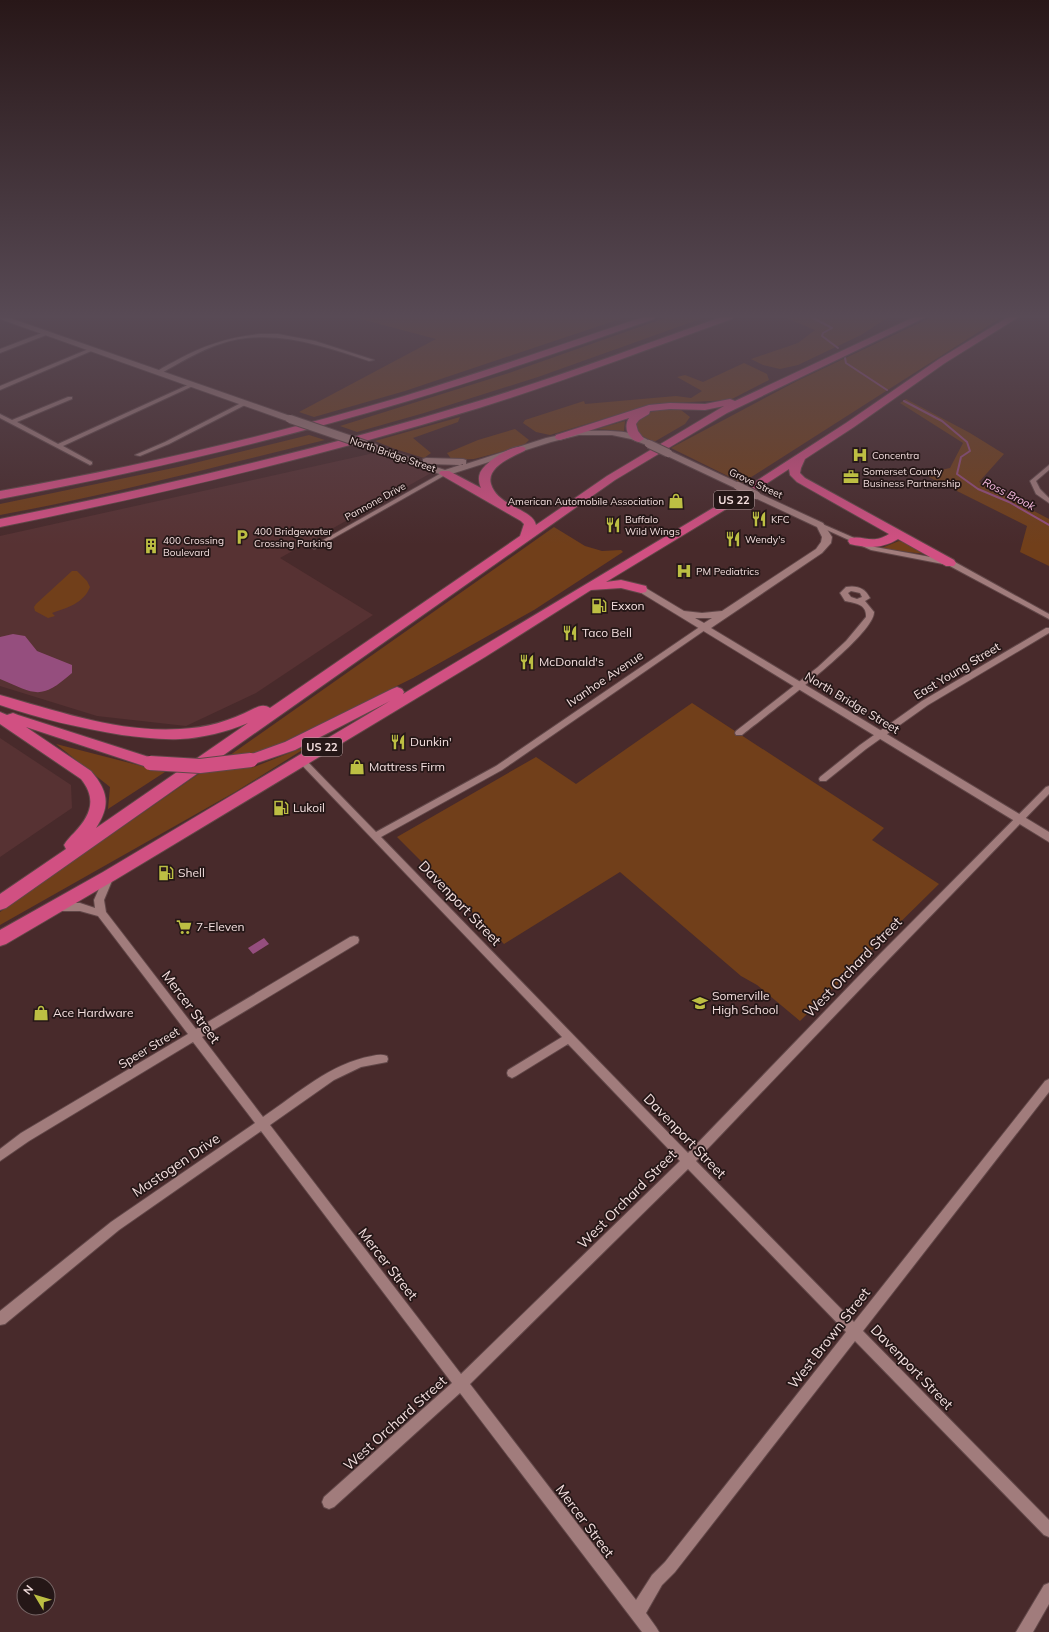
<svg xmlns="http://www.w3.org/2000/svg" width="1049" height="1632" viewBox="0 0 1049 1632" font-family="Mulish,sans-serif">
	<style>
		.built { fill: #573233 }
		.green { fill: #713f1a }
		.water { fill: #954e7e }
		.lines { fill: none; stroke-linecap: round; stroke-linejoin: round }
		.stream { stroke: #954e7e; stroke-width: 2 }
		.street-casing { stroke: #614748; stroke-width: 2 }
		.secondary-casing { stroke: #614748; stroke-width: 2 }
		.highway-casing { stroke: #614748; stroke-width: 2 }
		.street { fill: #a17c7c; fill-rule: evenodd }
		.secondary { fill: #a17c7c; fill-rule: evenodd }
		.highway { fill: #d15082; fill-rule: evenodd }
		.secondary-bridge-casing { stroke: #614748; stroke-width: 10; stroke-linecap: butt }
		.highway-bridge-casing { stroke: #614748; stroke-width: 16; stroke-linecap: butt }
		.secondary-bridge { stroke: #a17c7c; stroke-width: 8 }
		.highway-bridge { stroke: #d15082; stroke-width: 14 }
		.labels { text-anchor: middle; stroke-width: 3.5; stroke-linejoin: round; paint-order: stroke }
		.far-street-label { font-size: 10px; fill: #f4dfdf; stroke: #251717 }
		.far-poi-label { font-size: 10px; fill: #f4dfdf; stroke: #251717; text-anchor: start }
		.far-water-label { font-size: 11px; font-style: italic; fill: #f8bbe2; stroke: #251717 }
		.shield { fill: #251717; stroke: #b6a3a3; stroke-width: 1 }
		.shield-label { font-size: 11px; font-weight: bold; fill: #f4dfdf }
		.poi-label { font-size: 12px; fill: #f4dfdf; stroke: #251717; text-anchor: start }
		.street-label { font-size: 12px; fill: #f4dfdf; stroke: #251717 }
		.near-street-label { font-size: 14px; fill: #f4dfdf; stroke: #251717 }
	</style>
	<rect width="100%" height="100%" fill="#482a2b"/>
	<g class="built">
		<polygon points="374,453 431,473 280,558 373,615 256,693 186,726 97,716 0,686 0,536"/>
		<polygon points="0,738 71,785 72,808 0,857"/>
	</g>
	<g class="green">
		<polygon points="353,317 626,317 405,391 314,417 299,412 436,339"/>
		<polygon points="668,317 706,317 538,377 424,413 357,432 340,426 509,373"/>
		<polygon points="784,317 889,317 861,335 798,365 780,369 763,365 751,359 798,343 815,330"/>
		<polygon points="932,317 1002,317 742,483 671,448 797,381"/>
		<polygon points="744,363 767,374 769,380 730,400 653,404 550,435 536,432 523,423 525,420 584,401 585,404 676,396 691,398 702,391 677,377 685,375 703,382"/>
		<polygon points="906,399 970,433 1004,454 979,482 1049,519 1049,566 1020,552 1027,526 923,474 950,468 963,443 900,403"/>
		<path d="M666,409L681,410L690,417L685,424L654,442L638,434L634,425C640,412 653,412 666,409Z"/>
		<polygon points="460,417 458,422 413,438 431,453 424,458 395,449 375,441"/>
		<polygon points="625,421 624,431 597,429"/>
		<polygon points="515,429 529,440 523,446 474,459 452,460 447,453 478,440"/>
		<path d="M309,435L325,440C217,466 109,495 0,515V504L178,467Z"/>
		<polygon points="554,527 585,546 602,551 621,550 623,552 534,610 413,678 267,750 226,758"/>
		<polygon points="899,541 903,542 926,554 879,549"/>
		<path d="M72,571H77L87,581L90,587C84,603 67,608 52,613L55,616L48,618L35,611L34,607L36,604Z"/>
		<polygon points="692,703 884,828 872,840 939,884 800,1021 757,985 741,976 620,872 504,944 397,837 536,757 576,784"/>
		<polygon points="56,744 165,772 108,809 110,787"/>
		<polygon points="312,744 235,792 0,925 0,912 200,773 254,767"/>
	</g>
	<g class="water">
		<path d="M13,634L25,636L37,651L72,665V673C40,701 36,694 0,679V637Z"/>
		<polygon points="264,938 269,944 253,954 248,948"/>
	</g>
	<g class="lines">
		<g class="stream">
			<polyline points="811,317 832,328 823,333 822,336 838,348"/>
			<polyline points="845,358 846,363 887,390"/>
			<polyline points="904,401 942,421 967,442 970,451 961,457 957,474 978,489 1009,502 1049,525"/>
		</g>
		<defs>
			<g id="street">
				<polygon points="47,331 50,333 49,334 0,353 0,349"/>
				<path d="M260,334H278L315,341L374,360L369,361C321,345 270,327 220,344C199,351 179,363 160,374L155,373C161,368 170,364 177,360C204,345 229,337 260,334Z"/>
				<polygon points="91,348 96,349 0,390 0,386"/>
				<polygon points="190,384 195,385 63,446 92,462 92,464 90,465 0,418 0,414 12,420 68,397 72,397 72,399 17,422 58,444"/>
				<polygon points="245,401 247,402 247,404 169,444 140,456 135,455 165,442"/>
				<polygon points="1049,465 1049,470 1036,481 1040,489 1049,498 1049,503 1036,494 1030,481"/>
				<polygon points="445,471 448,473 447,474 316,548 314,549 311,547"/>
				<polygon points="820,523 875,547 953,561 1049,614 1049,619 948,565 871,550 818,526 818,524"/>
				<path d="M846,587C857,585 865,588 870,598L865,601L874,612C875,636 764,717 742,735H736L735,733L736,731L818,667L846,641L866,617C867,604 855,603 845,601L840,593ZM851,591L860,593L862,597L857,599L851,597L848,593Z"/>
				<path d="M701,626H707L708,628L502,770L381,837L688,1153L880,954L1046,787L1049,786V794L888,960L696,1161L854,1322L1045,1081L1049,1079V1092L863,1331L1049,1520V1537L1044,1535L855,1341L675,1572L662,1585L646,1613L656,1627L659,1632H642L460,1393L334,1507L329,1509L324,1507L322,1502L324,1497L452,1383L261,1131L119,1230L5,1324L0,1325V1311L111,1222L255,1123L193,1042L29,1141L0,1161V1149L21,1133L188,1034L98,916L80,911H57L54,910L52,907L54,904L57,903H80L95,908L94,900L106,873H112L114,876L104,900L106,912L196,1029L350,937L354,936L358,937L359,940L358,943L202,1037L263,1117C297,1094 331,1063 372,1056C377,1055 382,1054 387,1056L388,1059L387,1062L361,1067L334,1080L270,1125L461,1374L680,1161L568,1044L516,1076L512,1078L508,1076L507,1073L508,1070L562,1037L297,760L298,758H304L376,832L496,766ZM688,1169L846,1332L665,1562L652,1575L636,1600L470,1384Z"/>
				<polygon points="1046,628 1049,628 1049,633 928,705 866,749 826,781 820,781 819,779 820,777 860,745 922,701"/>
				<polygon points="1049,1583 1049,1604 1033,1632 1016,1632 1044,1585"/>
			</g>
			<g id="secondary">
				<polygon points="0,317 7,317 293,417 294,419 293,421 287,421 0,319"/>
				<path d="M579,431C600,431 637,428 653,444L649,446L631,439L612,435H579L551,442L445,476L372,450L371,448L375,446H378L423,462V459L426,458L463,459L466,460V464L546,438ZM427,464L463,465V464L445,470Z"/>
				<polygon points="668,450 741,484 742,486 741,488 735,488 665,455 664,453"/>
				<path d="M756,492L823,523L832,537L831,543L822,553L711,628L1049,832V842L638,591L636,589L638,587H644L684,611L702,613L722,611L816,549L821,542L822,537L817,527L753,497L752,495ZM695,618H712L704,623Z"/>
			</g>
			<g id="highway">
				<path d="M643,317H656L654,319C573,347 491,376 408,401C274,441 138,473 0,499V491C135,467 269,436 401,397C483,372 563,344 643,317Z"/>
				<path d="M721,317H734L732,319C648,349 565,381 479,408C322,456 161,494 0,527V519C159,487 317,450 472,403C556,378 639,346 721,317Z"/>
				<path d="M914,317H926L727,413L615,480L6,908L0,910V894L66,849L64,845C67,840 70,837 74,833C91,815 97,799 81,779L0,724V712L7,715L13,713L18,715L155,759L158,763L155,767L150,768L26,727L91,771C108,791 111,805 96,828L248,723C226,732 203,738 180,739C160,740 141,737 122,735C80,728 40,719 0,705V695C57,711 120,733 180,729C206,728 230,721 253,709C259,706 264,704 270,708L520,536L524,524L521,521L441,475L439,473L441,471H449L481,488C479,483 478,478 480,473C485,462 512,444 524,447L526,449L524,451C512,457 486,467 491,484C498,507 533,509 536,525L607,476L724,406L705,410L670,409L650,411L649,414L639,420L636,424L638,431L644,439L639,442C628,440 623,427 629,418L560,440L556,439L555,437L556,435L649,405L670,403L705,404L730,399L735,401Z"/>
				<path d="M1008,317H1019L945,363L854,427L805,459L801,468L800,473L805,478L954,560L956,563L954,566H946L898,539C882,549 867,548 850,544L848,541L850,538C865,535 871,545 889,534L797,482L790,475L789,469L741,500L606,582L621,580L646,586L647,589L646,592L641,593L621,588L591,590L485,657L115,880L6,944L0,946V930L103,872L390,701L295,750L251,765L246,764L243,760L246,756L285,742L392,689L397,687L402,689L404,692L403,694L733,496L846,423L939,359Z"/>
			</g>
		</defs>
		<use href="#street" class="street-casing"/>
		<use href="#secondary" class="secondary-casing"/>
		<use href="#highway" class="highway-casing"/>
		<use href="#street" class="street"/>
		<use href="#secondary" class="secondary"/>
		<use href="#highway" class="highway"/>
		<defs>
			<g id="secondary-bridge">
				<polyline points="290,419 375,448"/>
				<polyline points="649,444 668,453"/>
				<polyline points="738,486 756,495"/>
			</g>
			<polyline id="highway-bridge" points="150,763 200,766 251,760"/>
		</defs>
		<use href="#secondary-bridge" class="secondary-bridge-casing"/>
		<use href="#highway-bridge" class="highway-bridge-casing"/>
		<use href="#secondary-bridge" class="secondary-bridge"/>
		<use href="#highway-bridge" class="highway-bridge"/>
	</g>
	<linearGradient id="sky" x2="0" y2="1"><stop stop-color="#281718"/><stop offset="0.58" stop-color="#584a55"/><stop offset="1" stop-color="#584a55" stop-opacity="0"/></linearGradient>
	<rect width="1049" height="545" fill="url(#sky)"/>
	<defs>
		<symbol id="hospital-bare" viewBox="-9 -9 18 18"><path d="M-5-5h3v3.5h4V-5h3V5h-3V1.5h-4V5h-3Z" fill="#bdbf43" stroke="#251717" stroke-width="2.5" paint-order="stroke"/></symbol>
		<symbol id="office-bare" viewBox="-9 -9 18 18"><path d="M-6-3h4V-5.5h4V-3h4V5H-6ZM-1-4.5V-3h2v-1.5ZM-6 0V1H6V0Z" fill="#bdbf43" stroke="#251717" stroke-width="2.5" paint-order="stroke"/></symbol>
		<symbol id="shop-bare" viewBox="-9 -9 18 18"><path d="M-5-2.5h2.3a2.7 3.5 0 0 1 5.4 0H5L5.5 6h-11ZM-1.5-2.5h3a1.5 2.3 0 0 0-3 0Z" fill="#bdbf43" stroke="#251717" stroke-width="2.5" paint-order="stroke"/></symbol>
		<symbol id="restaurant-bare" viewBox="-9 -9 18 18"><path d="M-5-6h1v4h1v-4h1v4h1v-4h1v5L-1.5 .5V6h-2V.5L-5-1ZM5-6V6H3V1.5H1.5Q1.5-4 5-6Z" fill="#bdbf43" stroke="#251717" stroke-width="2.5" paint-order="stroke"/></symbol>
		<symbol id="parking-bare" viewBox="-9 -9 18 18"><path d="M-3.5-5.5H1a3.5 3.5 0 0 1 0 7H-1V5.5H-3.5ZM-1-3.4V-.6H.8a1.4 1.4 0 0 0 0-2.8Z" fill="#bdbf43" stroke="#251717" stroke-width="2.5" paint-order="stroke"/></symbol>
		<symbol id="building-bare" viewBox="-9 -9 18 18"><path d="M-4-6H4V6H1V3H-1V6H-4ZM-2.5-4.3h1.7v1.8h-1.7ZM.8-4.3h1.7v1.8H.8ZM-2.5-1h1.7V.8h-1.7ZM.8-1h1.7V.8H.8Z" fill="#bdbf43" stroke="#251717" stroke-width="2.5" paint-order="stroke"/></symbol>
		<symbol id="fuel-bare" viewBox="-9 -9 18 18"><path d="M-5.5-6h7V0h2V4h1.3V-2.5L3-4.5l.8-.8L6-3V5H2.5V1h-1V6h-7ZM-4.2-4.7v3.2H.2V-4.7Z" fill="#bdbf43" stroke="#251717" stroke-width="2.5" paint-order="stroke"/></symbol>
		<symbol id="supermarket-bare" viewBox="-9 -9 18 18"><path d="M-6-5.5h2.5l.6 2H6L4.5 2H-2.5L-4.4-4H-6ZM-1.5 3.2a1.3 1.3 0 1 0 .1 0ZM3 3.2a1.3 1.3 0 1 0 .1 0Z" fill="#bdbf43" stroke="#251717" stroke-width="2.5" paint-order="stroke"/></symbol>
		<symbol id="school-bare" viewBox="-9 -9 18 18"><path d="M0-5L7-2L0 1L-7-2ZM-4 1L0 2.5L4 1V4Q0 6-4 4Z" fill="#bdbf43" stroke="#251717" stroke-width="2.5" paint-order="stroke"/></symbol>
	</defs>
	<g fill-rule="evenodd">
		<use href="#hospital-bare" x="849" y="444" width="22" height="22"/>
		<use href="#office-bare" x="840" y="466" width="22" height="22"/>
		<use href="#shop-bare" x="665" y="490" width="22" height="22"/>
		<use href="#restaurant-bare" x="748" y="508" width="22" height="22"/>
		<use href="#restaurant-bare" x="602" y="514" width="22" height="22"/>
		<use href="#parking-bare" x="231" y="526" width="22" height="22"/>
		<use href="#restaurant-bare" x="722" y="528" width="22" height="22"/>
		<use href="#building-bare" x="140" y="535" width="22" height="22"/>
		<use href="#hospital-bare" x="673" y="560" width="22" height="22"/>
		<use href="#fuel-bare" x="588" y="595" width="22" height="22"/>
		<use href="#restaurant-bare" x="559" y="622" width="22" height="22"/>
		<use href="#restaurant-bare" x="516" y="651" width="22" height="22"/>
		<use href="#restaurant-bare" x="387" y="731" width="22" height="22"/>
		<use href="#shop-bare" x="346" y="756" width="22" height="22"/>
		<use href="#fuel-bare" x="270" y="797" width="22" height="22"/>
		<use href="#fuel-bare" x="155" y="862" width="22" height="22"/>
		<use href="#supermarket-bare" x="173" y="916" width="22" height="22"/>
		<use href="#school-bare" x="689" y="992" width="22" height="22"/>
		<use href="#shop-bare" x="30" y="1002" width="22" height="22"/>
	</g>
	<g class="labels">
		<g class="far-street-label">
			<text transform="translate(393 454) rotate(19)" y="4">North Bridge Street</text>
			<text transform="translate(756 483) rotate(25)" y="4">Grove Street</text>
			<text transform="translate(375 501) rotate(-29)" y="4">Pannone Drive</text>
		</g>
		<g class="far-poi-label">
			<text x="872" y="459">Concentra</text>
			<text x="863" y="475">Somerset County<tspan x="863" dy="12">Business Partnership</tspan></text>
			<text x="664" y="505" text-anchor="end">American Automobile Association</text>
			<text x="625" y="523">Buffalo<tspan x="625" dy="12">Wild Wings</tspan></text>
			<text x="771" y="523">KFC</text>
			<text x="254" y="535">400 Bridgewater<tspan x="254" dy="12">Crossing Parking</tspan></text>
			<text x="745" y="543">Wendy's</text>
			<text x="163" y="544">400 Crossing<tspan x="163" dy="12">Boulevard</tspan></text>
			<text x="696" y="575">PM Pediatrics</text>
		</g>
		<g class="far-water-label">
			<text transform="translate(1009 494) rotate(27)" y="4">Ross Brook</text>
		</g>
		<g class="shield">
			<rect x="714" y="491" width="40" height="18" rx="3"/>
			<rect x="302" y="738" width="40" height="18" rx="3"/>
		</g>
		<g class="shield-label">
			<text x="734" y="504">US 22</text>
			<text x="322" y="751">US 22</text>
		</g>
		<g class="poi-label">
			<text x="611" y="610">Exxon</text>
			<text x="582" y="637">Taco Bell</text>
			<text x="539" y="666">McDonald's</text>
			<text x="410" y="746">Dunkin'</text>
			<text x="369" y="771">Mattress Firm</text>
			<text x="293" y="812">Lukoil</text>
			<text x="178" y="877">Shell</text>
			<text x="196" y="931">7-Eleven</text>
			<text x="712" y="1000">Somerville<tspan x="712" dy="14">High School</tspan></text>
			<text x="53" y="1017">Ace Hardware</text>
		</g>
		<g class="street-label">
			<text transform="translate(957 671) rotate(-31)" y="4">East Young Street</text>
			<text transform="translate(605 679) rotate(-34)" y="4">Ivanhoe Avenue</text>
			<text transform="translate(852 703) rotate(31)" y="4">North Bridge Street</text>
			<text transform="translate(149 1048) rotate(-31)" y="4">Speer Street</text>
		</g>
		<g class="near-street-label">
			<text transform="translate(460 903) rotate(46)" y="5">Davenport Street</text>
			<text transform="translate(853 967) rotate(-46)" y="5">West Orchard Street</text>
			<text transform="translate(191 1007) rotate(53)" y="5">Mercer Street</text>
			<text transform="translate(685 1136) rotate(46)" y="5">Davenport Street</text>
			<text transform="translate(176 1165) rotate(-34)" y="5">Mastogen Drive</text>
			<text transform="translate(627 1199) rotate(-45)" y="5">West Orchard Street</text>
			<text transform="translate(388 1264) rotate(52)" y="5">Mercer Street</text>
			<text transform="translate(829 1338) rotate(-52)" y="5">West Brown Street</text>
			<text transform="translate(912 1367) rotate(46)" y="5">Davenport Street</text>
			<text transform="translate(395 1423) rotate(-42)" y="5">West Orchard Street</text>
			<text transform="translate(585 1521) rotate(53)" y="5">Mercer Street</text>
		</g>
	</g>
	<g transform="translate(36 1596) rotate(308)"><circle r="19" fill="#251717" stroke="#786767"/>
	<path d="M0-3L7 15L0 10L-7 15Z" fill="#bdbf43"/>
	<text y="-6" font-size="11" font-weight="bold" text-anchor="middle" fill="#f4dfdf">N</text>
	</g>
</svg>
